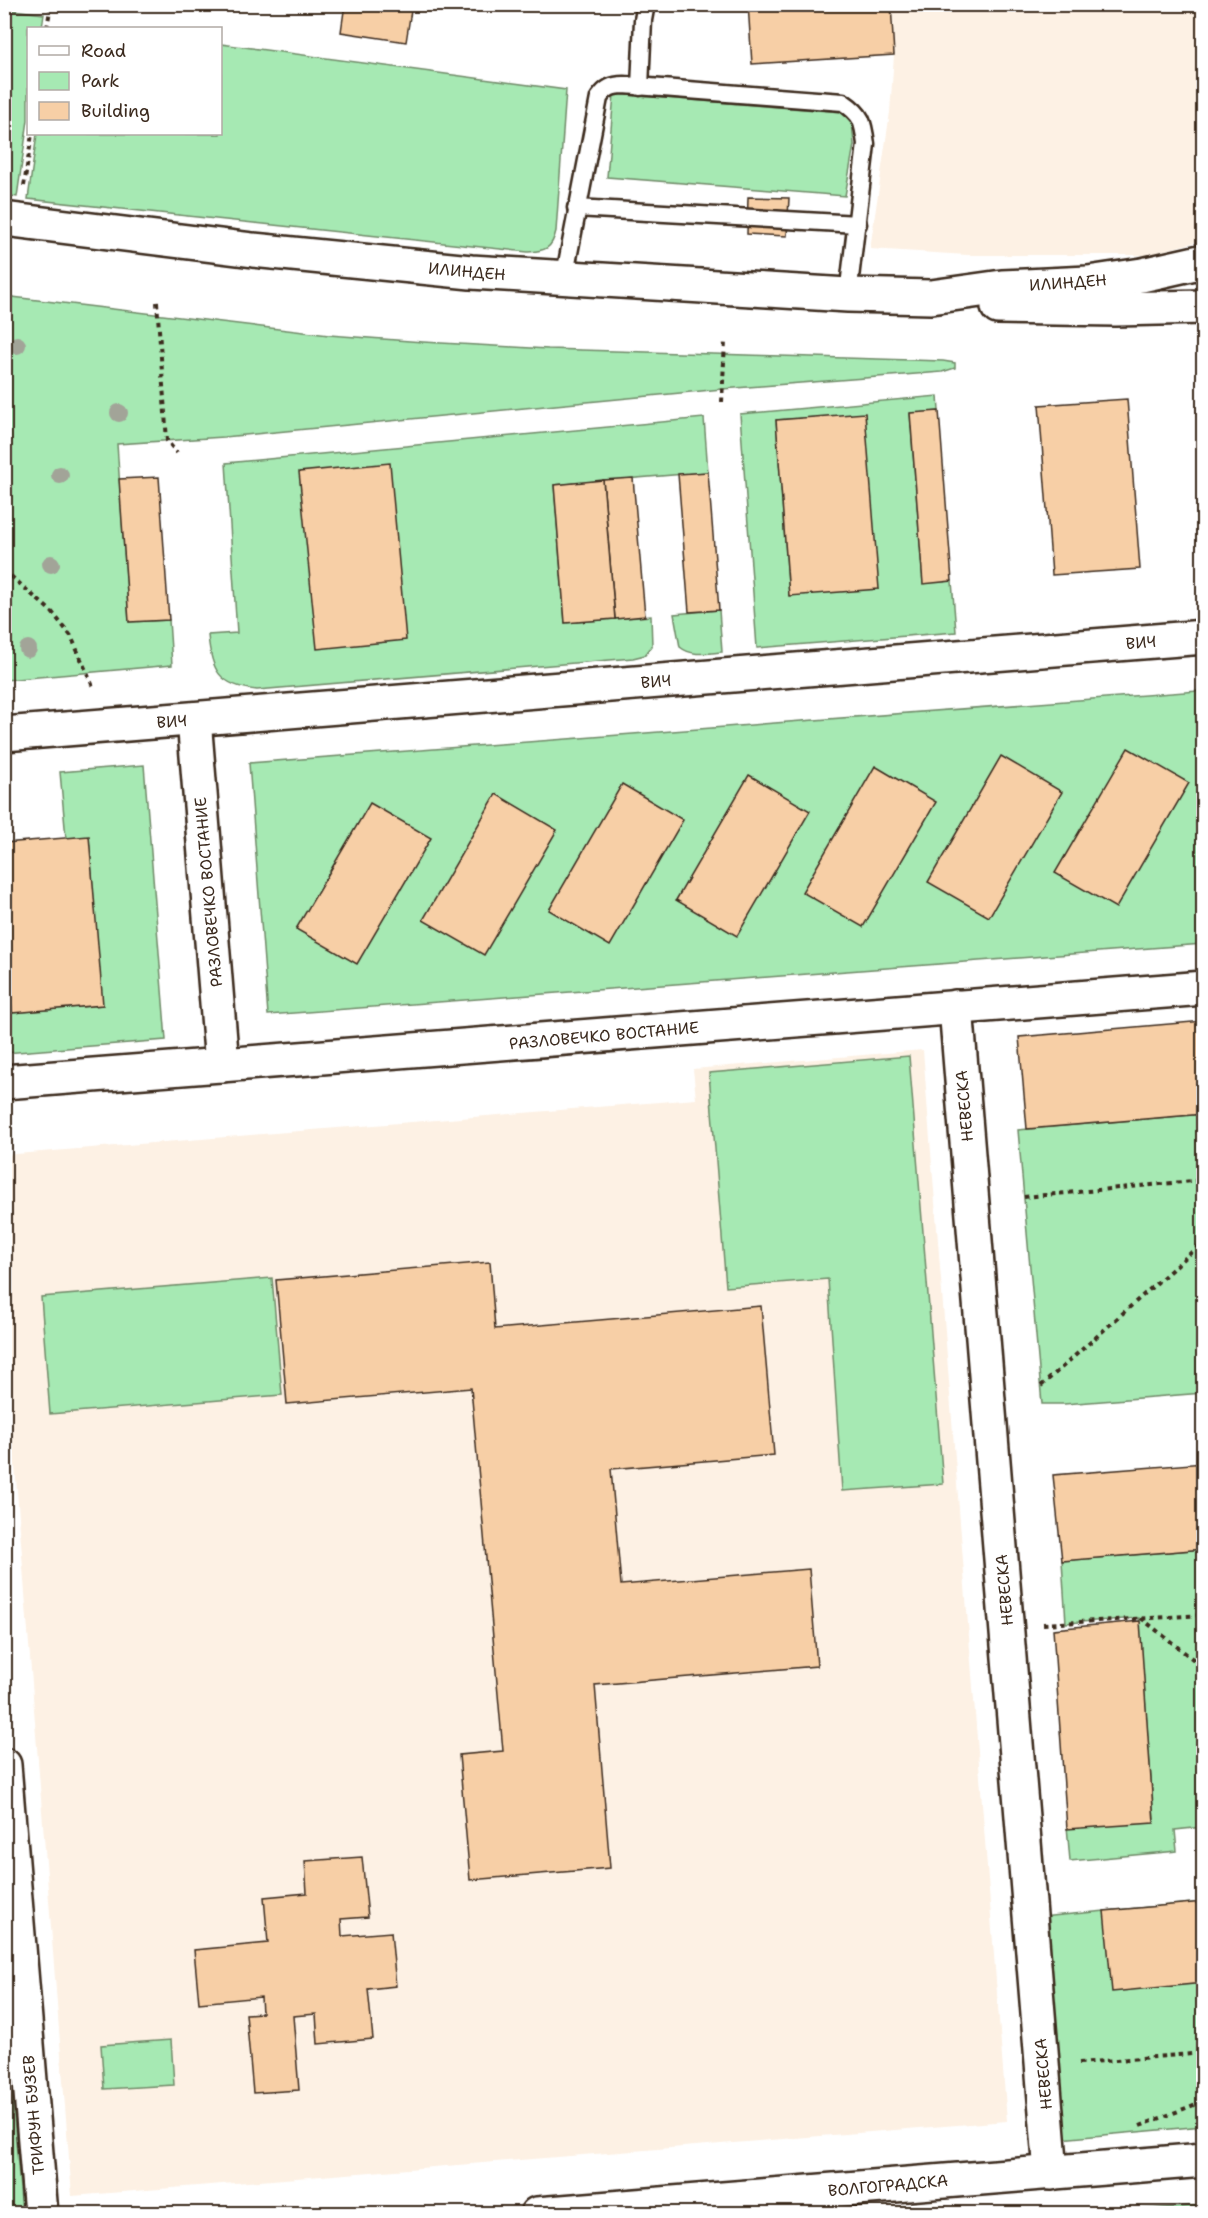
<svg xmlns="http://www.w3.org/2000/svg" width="1208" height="2218" viewBox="0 0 1208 2218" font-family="'Shantell Sans',sans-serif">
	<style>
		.built { fill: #fdf1e4 }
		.green { fill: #a6e9b3; stroke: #708a68; stroke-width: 1.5; fill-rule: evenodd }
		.building { fill: #f7cfa6; stroke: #3b2a1e; stroke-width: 1.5 }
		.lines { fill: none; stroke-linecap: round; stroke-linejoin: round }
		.service-casing { stroke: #3b2a1e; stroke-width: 21 }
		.minor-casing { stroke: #3b2a1e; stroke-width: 38 }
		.tertiary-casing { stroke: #3b2a1e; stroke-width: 38 }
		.path { stroke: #3b2a1e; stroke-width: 4; stroke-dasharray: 4.5 4.5; stroke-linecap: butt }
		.service { stroke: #fff; stroke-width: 16 }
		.minor { stroke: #fff; stroke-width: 33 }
		.tertiary { stroke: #fff; stroke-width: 33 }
		.tree { fill: #a2a498 }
		.labels { text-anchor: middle; stroke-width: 4.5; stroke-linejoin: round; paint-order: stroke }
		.street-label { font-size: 16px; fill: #3b2a1e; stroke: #fff }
	</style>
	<rect width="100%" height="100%" fill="#fff"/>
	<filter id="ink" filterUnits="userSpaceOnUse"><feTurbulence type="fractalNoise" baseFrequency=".0167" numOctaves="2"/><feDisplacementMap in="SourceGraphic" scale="12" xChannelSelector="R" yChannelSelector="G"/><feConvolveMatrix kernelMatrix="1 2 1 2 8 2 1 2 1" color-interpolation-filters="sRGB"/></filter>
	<g filter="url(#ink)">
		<g class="built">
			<polygon points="913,4 1203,5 1203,240 1147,255 967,255 870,249 890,112 894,55 891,10"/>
			<polygon points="923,1050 1007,2121 72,2196 5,1337 4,1155 696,1099 693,1069"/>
		</g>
		<g class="green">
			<polygon points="5,9 44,14 42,28 28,28 28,120 17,197 5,195"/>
			<path d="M221,44L566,90L556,231C552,249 545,251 528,252L28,199L37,134H220Z"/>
			<polygon points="614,94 842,112 852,122 854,145 845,196 607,177"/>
			<polygon points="4,296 329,335 423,342 548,349 943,361 955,363 955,368 942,372 722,389 224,437 117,444 129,622 169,620 172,665 5,680"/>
			<path d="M938,396L939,411L910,414L923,583L952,581L956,632L757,648L740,414ZM865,414L789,596L776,420Z"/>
			<path d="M704,418L708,472L554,485L565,623L651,616L652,646L645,655L633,658L257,690C219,686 211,670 208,635L237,633L226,463Z"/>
			<path d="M719,610L722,652C708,653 692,657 680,647L674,614Z"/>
			<polygon points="1198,691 1204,767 1203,944 268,1015 249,763"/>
			<polygon points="144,765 166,1040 5,1053 4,915 12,1013 102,1005 89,837 66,838 60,772"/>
			<polygon points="909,1056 943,1484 842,1491 828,1279 726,1287 709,1073"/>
			<polygon points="1203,1114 1203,1393 1064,1404 1042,1404 1018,1130"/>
			<polygon points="272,1278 282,1395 50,1414 41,1297"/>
			<polygon points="1203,1549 1203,1827 1175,1830 1177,1851 1070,1861 1067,1826 1154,1819 1139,1618 1066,1623 1062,1561"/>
			<polygon points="1203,1902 1203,2126 1049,2140 1030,1918"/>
			<polygon points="5,2008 22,2213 5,2213"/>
			<polygon points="171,2040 174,2085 104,2089 101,2045"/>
			<polygon points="1203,2205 1203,2213 1097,2213"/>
		</g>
		<g class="building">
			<polygon points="345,4 412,4 406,42 341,32"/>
			<polygon points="748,4 891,4 894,55 752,64"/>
			<polygon points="748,197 789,198 787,236 747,234"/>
			<polygon points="1127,399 1140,569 1052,575 1039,405"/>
			<polygon points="939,411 952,581 923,584 910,413"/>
			<polygon points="865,413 879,589 789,596 776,420"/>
			<polygon points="390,463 406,640 317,649 299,472"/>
			<polygon points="708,472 719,610 689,612 678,474"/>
			<polygon points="159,477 169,620 129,622 119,479"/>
			<polygon points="633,478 645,616 615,619 603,480"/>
			<polygon points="603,480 615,619 565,623 554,485"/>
			<polygon points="1128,748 1189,783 1116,908 1055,873"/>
			<polygon points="1001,756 1062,792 989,917 928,882"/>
			<polygon points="875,766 936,802 863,927 802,892"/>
			<polygon points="749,775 810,811 737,936 676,900"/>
			<polygon points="622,784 683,820 610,946 549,910"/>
			<polygon points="496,794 557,830 484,955 423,920"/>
			<polygon points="370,803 431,838 357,964 296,929"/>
			<polygon points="89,836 103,1005 12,1013 4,915 4,843"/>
			<polygon points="1204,1021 1204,1114 1027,1129 1019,1037"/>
			<polygon points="490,1262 495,1329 761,1306 774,1455 611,1469 621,1585 809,1569 817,1666 595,1685 610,1868 470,1880 459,1755 503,1751 471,1388 287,1404 276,1280"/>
			<polygon points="1204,1463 1204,1549 1062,1561 1053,1475"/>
			<polygon points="1140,1621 1154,1823 1067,1829 1053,1629"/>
			<polygon points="362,1857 368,1917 341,1919 342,1936 391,1932 396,1986 368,1989 373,2039 318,2044 316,2014 293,2016 299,2090 253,2093 246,2014 262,2013 261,1997 199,2003 194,1950 268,1943 264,1897 307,1893 305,1861"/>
			<polygon points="1204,1902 1204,1983 1112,1992 1104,1911"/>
		</g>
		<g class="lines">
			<defs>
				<g id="service">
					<polyline points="640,87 643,20 646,4"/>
					<polyline points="576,208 858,224"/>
					<path d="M564,279L599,98C606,88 612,85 624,85L843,102C862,115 863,121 866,144L848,295"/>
				</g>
				<g id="minor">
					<polyline points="194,719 222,1065"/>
					<polyline points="4,734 1204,637"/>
					<polyline points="956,1007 1051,2173"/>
					<polyline points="4,1082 1204,988"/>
					<polyline points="4,1765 41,2214"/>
					<polyline points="537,2214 1204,2160"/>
				</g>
				<g id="tertiary">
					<polyline points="4,219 253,250 471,272 848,295 931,297 1002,287 1088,283 1142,275 1204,261"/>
					<polyline points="998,307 1115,309 1204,307"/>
				</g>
			</defs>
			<use href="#service" class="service-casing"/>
			<use href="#minor" class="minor-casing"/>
			<use href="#tertiary" class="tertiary-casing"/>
			<g class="path">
				<polyline points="47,28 51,4"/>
				<polyline points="24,186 32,134"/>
				<polyline points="157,302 167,441 177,453"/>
				<polyline points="722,402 725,341"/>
				<polyline points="4,570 52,612 71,636 94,689"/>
				<polyline points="1024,1197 1204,1180"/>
				<polyline points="1041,1386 1204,1241"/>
				<polyline points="1141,1618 1204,1668"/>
				<polyline points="1043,1624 1204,1615"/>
				<polyline points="1079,2063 1204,2053"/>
				<polyline points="1140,2126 1204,2101"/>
			</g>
			<use href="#service" class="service"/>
			<use href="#minor" class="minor"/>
			<use href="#tertiary" class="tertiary"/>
		</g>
		<g class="tree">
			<circle cx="17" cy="345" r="9"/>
			<circle cx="119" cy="413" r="9"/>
			<circle cx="60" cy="475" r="9"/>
			<circle cx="51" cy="564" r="9"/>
			<circle cx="28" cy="649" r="9"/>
		</g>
	</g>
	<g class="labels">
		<g class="street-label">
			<text transform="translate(467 271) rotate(5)" y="6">ИЛИНДЕН</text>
			<text transform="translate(1068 282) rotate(-4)" y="6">ИЛИНДЕН</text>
			<text transform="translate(1141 642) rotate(-5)" y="6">ВИЧ</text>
			<text transform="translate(656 681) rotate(-5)" y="6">ВИЧ</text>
			<text transform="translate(172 721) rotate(-4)" y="6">ВИЧ</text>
			<text transform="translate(208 892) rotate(-95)" y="6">РАЗЛОВЕЧКО ВОСТАНИЕ</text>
			<text transform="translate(604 1035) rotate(-5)" y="6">РАЗЛОВЕЧКО ВОСТАНИЕ</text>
			<text transform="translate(964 1106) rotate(-95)" y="6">НЕВЕСКА</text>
			<text transform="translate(1004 1590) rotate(-95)" y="6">НЕВЕСКА</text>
			<text transform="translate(1043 2074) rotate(-95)" y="6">НЕВЕСКА</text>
			<text transform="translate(33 2115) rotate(-95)" y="6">ТРИФУН БУЗЕВ</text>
			<text transform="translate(888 2185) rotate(-5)" y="6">ВОЛГОГРАДСКА</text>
		</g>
	</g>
	<rect width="1208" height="2218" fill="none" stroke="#fff" stroke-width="24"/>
	<rect x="12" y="12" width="1184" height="2194" fill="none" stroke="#3b2a1e" stroke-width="2" filter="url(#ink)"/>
	<rect x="27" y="27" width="195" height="108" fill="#ffffff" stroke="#b1aaa5" stroke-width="1.5"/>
	<rect x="39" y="46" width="30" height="9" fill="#ffffff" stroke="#b1aaa5" stroke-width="1.5"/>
	<text x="81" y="57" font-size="18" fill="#3b2a1e">Road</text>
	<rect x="39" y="72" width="30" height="18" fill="#a6e9b3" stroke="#b1aaa5" stroke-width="1.5"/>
	<text x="81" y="87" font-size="18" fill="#3b2a1e">Park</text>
	<rect x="39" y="102" width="30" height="18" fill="#f7cfa6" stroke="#b1aaa5" stroke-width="1.5"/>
	<text x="81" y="117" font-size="18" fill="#3b2a1e">Building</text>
</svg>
